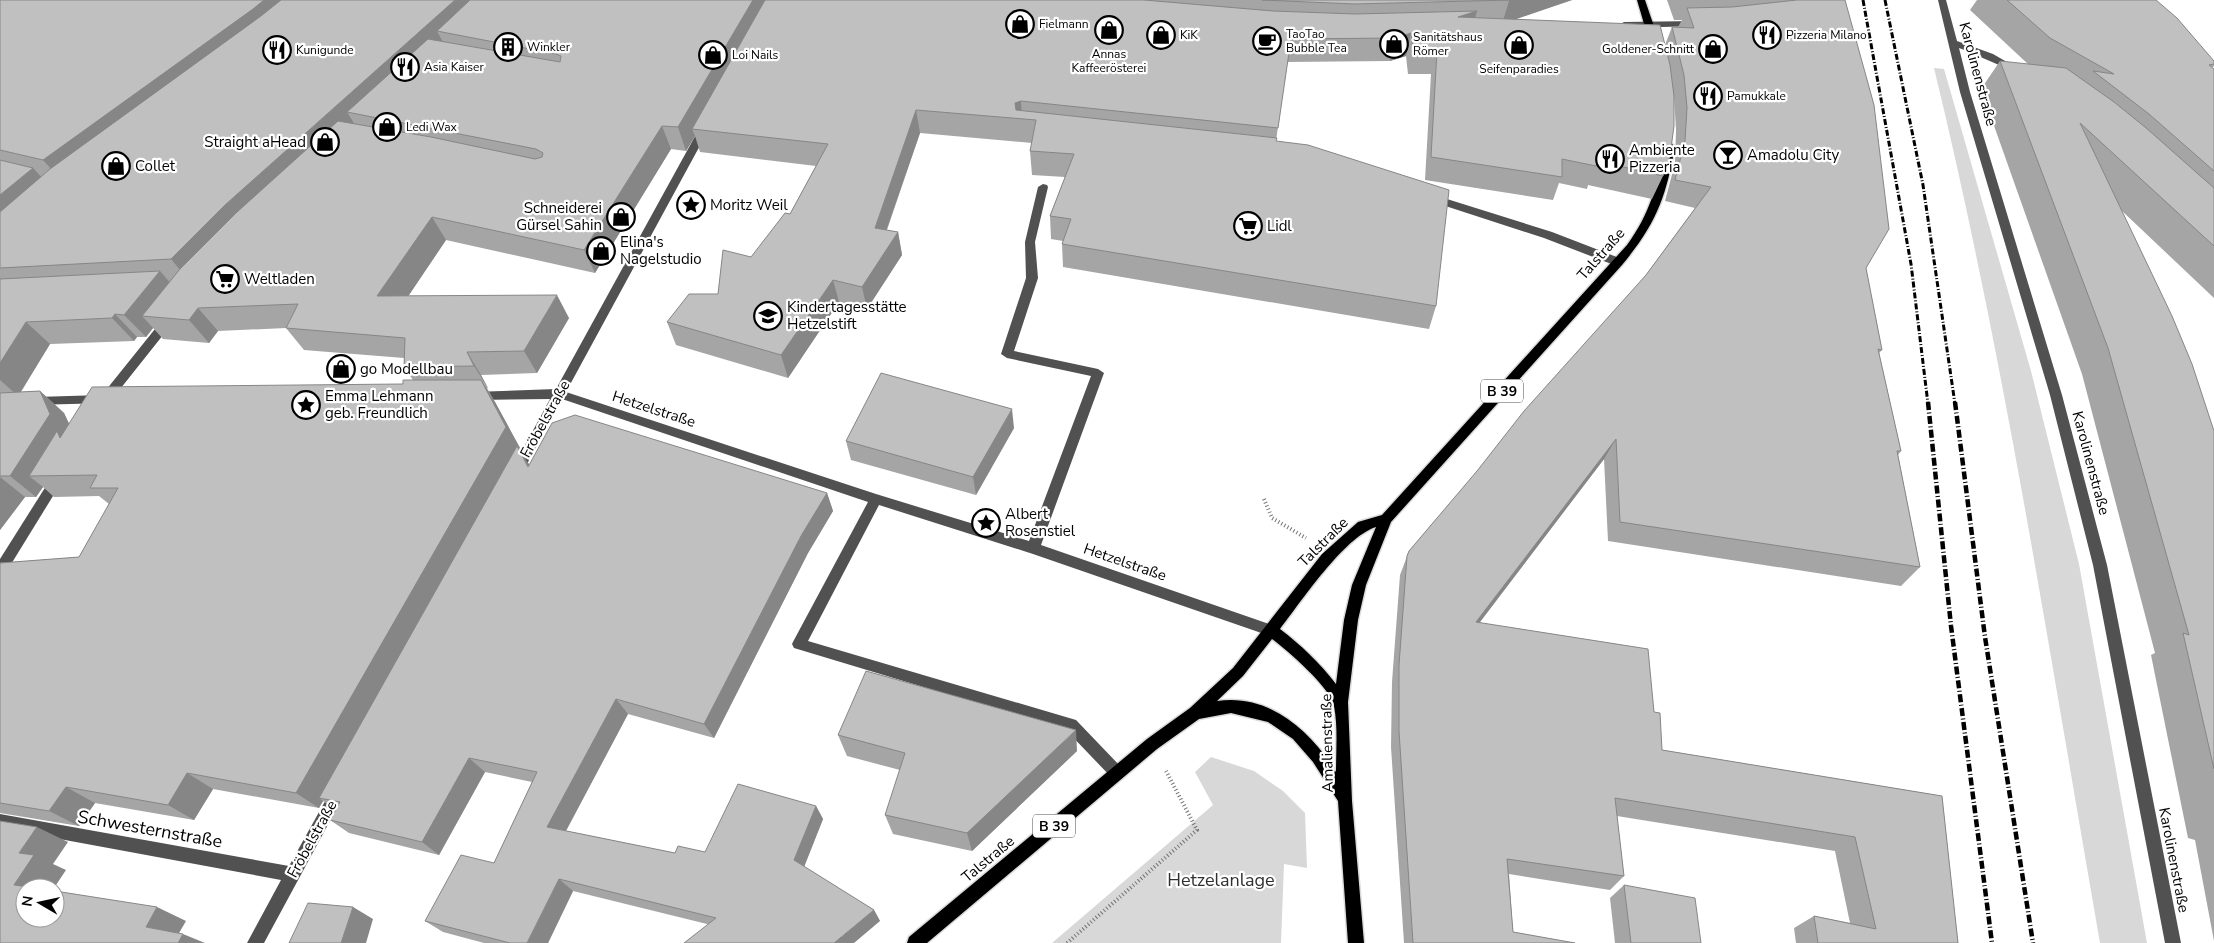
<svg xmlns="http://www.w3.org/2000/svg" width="2214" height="943" viewBox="0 0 2214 943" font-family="'Nunito Sans',sans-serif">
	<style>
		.green { fill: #d8d8d8 }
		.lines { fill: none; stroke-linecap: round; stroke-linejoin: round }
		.major-casing { stroke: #dbdbdb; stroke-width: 3 }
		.path { stroke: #737373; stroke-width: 4; stroke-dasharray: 1 2.5; stroke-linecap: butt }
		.minor { fill: #515151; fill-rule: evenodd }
		.major { fill: #000; fill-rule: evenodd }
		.rail-far1 { stroke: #000; stroke-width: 3; stroke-dasharray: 6 2 1 2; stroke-linecap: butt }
		.rail { stroke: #000; stroke-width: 4.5; stroke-dasharray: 8 2.5 1 2.5; stroke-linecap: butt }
		.wall { fill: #a5a5a5; fill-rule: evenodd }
		.shaded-wall { fill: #868686 }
		.building { fill: #c0c0c0; stroke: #868686 }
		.labels { text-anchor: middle; stroke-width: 4.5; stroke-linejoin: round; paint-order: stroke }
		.far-poi-label { font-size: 12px; fill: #000; stroke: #fff; text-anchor: start }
		.shield { fill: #fff; stroke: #4c4c4c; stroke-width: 1 }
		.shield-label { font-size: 14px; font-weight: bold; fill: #000 }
		.street-label { font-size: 15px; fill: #000; stroke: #fff }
		.poi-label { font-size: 15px; fill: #000; stroke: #fff; text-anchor: start }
		.near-street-label { font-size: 18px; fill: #000; stroke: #fff }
		.near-park-label { font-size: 18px; fill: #2f2f2f; stroke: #fff }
	</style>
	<rect width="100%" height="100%" fill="#fff"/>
	<g class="green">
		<path d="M1934,68L1944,69L2031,371L2079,564L2147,943H2100C2049,651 2004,356 1934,68Z"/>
		<polygon points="1211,757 1254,771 1283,791 1305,813 1307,868 1284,864 1281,943 1052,943 1213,805 1195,772"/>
	</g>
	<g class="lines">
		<defs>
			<g id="major">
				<polygon points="1637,0 1645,0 1659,41 1657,43 1651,43 1649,41"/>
				<path d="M1670,143L1675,146C1666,198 1656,224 1622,265L1391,522L1366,585L1358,620L1348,702L1352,801L1364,943H1348L1338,801L1313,762L1293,739L1268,722L1231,713L1199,719L1157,749L927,943H907L909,937L1147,739L1190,708L1233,668L1322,554L1358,522L1382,515L1627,245C1650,214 1658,183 1665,146ZM1376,527L1352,585L1344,620L1336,684C1319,662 1302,646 1280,629C1301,602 1344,537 1376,527ZM1272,639C1287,650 1331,688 1334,706C1338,727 1336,750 1336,772C1311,731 1269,693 1217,701L1243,676Z"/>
			</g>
		</defs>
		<use href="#major" class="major-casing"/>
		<g class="path">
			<polyline points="1264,499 1272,518 1306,538"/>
			<polyline points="1067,943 1197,830 1166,771"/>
		</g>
		<g class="minor">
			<path d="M1938,0H1946L1957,41L1993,54L2019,69L2017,71C2012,72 1968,51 1959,48L1970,92L2062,395L2107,565L2181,943H2165L2093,565L2050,395L1960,92Z"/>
			<polygon points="1697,21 1702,24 1700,26 1624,28 1619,25 1624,22"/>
			<polygon points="704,126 709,129 566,392 876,494 1029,541 1091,376 1007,358 1001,354 1026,278 1025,242 1038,187 1043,184 1047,185 1048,187 1035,242 1038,278 1014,351 1098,369 1104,373 1041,545 1275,626 1277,630 1275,634 1270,636 1033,554 879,505 808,641 1076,720 1122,768 1124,773 1122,778 1117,780 1112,778 1066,730 794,648 792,644 794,640 868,502 562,399 521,475 513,475 511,471 550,399 476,400 472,398 470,395 472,392 556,389 699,129"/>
			<polygon points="1431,194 1552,232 1622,259 1623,262 1622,265 1614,265 1544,238 1427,200 1426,198"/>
			<polygon points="167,318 173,322 171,325 109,403 32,405 30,402 32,399 36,397 102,395 163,319"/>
			<polygon points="57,474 61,475 63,479 61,483 5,574 0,576 0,559 53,475"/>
			<polygon points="338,785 343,787 345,792 343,797 264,943 247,943 281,880 0,828 0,814 289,866 333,787"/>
		</g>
		<use href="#major" class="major"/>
		<g class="rail-far1">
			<polyline points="1863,0 1911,264 1928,404"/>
			<polyline points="1885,0 1923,185 1955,404"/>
		</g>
		<g class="rail">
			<polyline points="1928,402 1951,626 1992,943"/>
			<polyline points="1955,402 1985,637 2033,943"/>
		</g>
	</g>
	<g class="wall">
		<path d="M0,0H1572L1515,19L1665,45L1672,27H1678L1682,20H1674L1667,0H1845L1866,268L1882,350L1879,353L1901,451L1898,455L1920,567L1901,586L1608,541L1604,459L1480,622L1654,712L1662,750L1942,796L1958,943H1796L1794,928L1814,916L1850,923L1835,851L1617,816L1624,876L1610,890L1509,874L1513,932L1575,943H1404L1391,747L1392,682L1400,575L1409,551L1646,275L1695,208L1665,201L1675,163L1676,130L1674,96L1663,176L1652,199L1588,185L1587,189L1559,183L1553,200L1425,180L1431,74H1408L1406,56L1390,61L1287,62L1276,141L1436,306L1429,329L1063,267L1062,244L1063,241L1051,239L1050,216L1065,177L1032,175L1030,151L1032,143L920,133L887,230L898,232L902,255L867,309L839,302L788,378L676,345L667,322L718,294L790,214L816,166L700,152L695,136L686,151L671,149L595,273L446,240L408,296L569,318L537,373L481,375L488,388H487L495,402L520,448L519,450L529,465L827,493L833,511L808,553L714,738L628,714L566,831L675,853L705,852L816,806L823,819L804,867L874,910L880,921L707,924L573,891L548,943H484L443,932L425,921L494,863L532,782L485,772L439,855L349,833L330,820L336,810L323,801L319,808L213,789L194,820L95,803L79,826L0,813V563L79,557L109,504L99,496L54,497L43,487L36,497H25L0,530ZM153,328L163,339L209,343L218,331L286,328L304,350L404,358V367L413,380L403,384L69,424L64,413L40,391L21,392L50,344L134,341L137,337H146Z"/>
		<polygon points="1977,0 2156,0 2214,61 2214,66 2212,68 2214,69 2214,298 2121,210 2214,431 2214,941 2195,840 2188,838 2151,655 2155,653 2082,374 1981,89 2000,61 2029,65 1970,10"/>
		<polygon points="1014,428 976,495 851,460 846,441"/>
		<polygon points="838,735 1077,751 972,851 893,834 885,815 900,770 847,756"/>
		<polygon points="1624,885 1701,943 1615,943 1610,898"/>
	</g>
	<g class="shaded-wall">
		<polygon points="264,0 307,0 64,183 43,160"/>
		<polygon points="455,0 491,0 437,31 444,44 347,112 355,125 190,282 171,259 225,205"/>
		<polygon points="753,0 772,0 692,129 695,136 686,151 678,127"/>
		<polygon points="1510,0 1572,0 1502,24 1509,1"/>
		<polygon points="1477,11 1471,34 1458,17"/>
		<polygon points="1411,33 1406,56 1390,61 1395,38"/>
		<polygon points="1021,101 1022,119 1016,118 1015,103"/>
		<polygon points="916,110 920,133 879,251 875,228"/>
		<polygon points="662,126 671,149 595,273 584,250"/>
		<polygon points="33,168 54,191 0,238 0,195"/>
		<polygon points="432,217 446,240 393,319 377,296"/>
		<polygon points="898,232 902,255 867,309 862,287"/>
		<polygon points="160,271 180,294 142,316 153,328 146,337 124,315"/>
		<polygon points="833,280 839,302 788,378 781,355"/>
		<polygon points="557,295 569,318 537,373 524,351"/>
		<polygon points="198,308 218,331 209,343 189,320"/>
		<polygon points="115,314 137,337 134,341 112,318"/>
		<polygon points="26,322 50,344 18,396 0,380 0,363"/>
		<polygon points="467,352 481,375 488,388 474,366"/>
		<polygon points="481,380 495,402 520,448 519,450 529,464 540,485 319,798 323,801 319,808 296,793"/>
		<polygon points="40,391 64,413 75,436 29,476 43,487 36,497 10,476"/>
		<polygon points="1012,409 1014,428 976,495 973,477"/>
		<polygon points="1616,439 1604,459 1467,639 1476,622"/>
		<polygon points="0,477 25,497 0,530"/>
		<polygon points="827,493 833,511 808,553 714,738 704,724 801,536"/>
		<polygon points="616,699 628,714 561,840 547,827"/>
		<polygon points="1076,730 1077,751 972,851 967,833"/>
		<polygon points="469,758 485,772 439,855 422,842"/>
		<polygon points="187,773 213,789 194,820 168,805"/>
		<polygon points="66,787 95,803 79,826 49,811"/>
		<polygon points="816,806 823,819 802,872 794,860"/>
		<polygon points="37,827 68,842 53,864 66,870 54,888 25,888 14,885 19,853"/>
		<polygon points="559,879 573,891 548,943 527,943"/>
		<polygon points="157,907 186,921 175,940 146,927"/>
		<polygon points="353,907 373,919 366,943 341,943"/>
		<polygon points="874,910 880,921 854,943 834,943"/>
		<polygon points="183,934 205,943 178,943"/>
	</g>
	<g class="building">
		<polygon points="0,0 264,0 253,9 43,160 0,150"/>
		<polygon points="281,0 455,0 225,205 171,259 0,268 0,212 50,169 261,16"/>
		<polygon points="470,0 753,0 678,127 662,126 584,250 432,217 377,296 557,295 524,351 467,352 474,366 404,367 405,338 286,328 298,304 198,308 189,320 142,316 180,269 236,213 338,121 431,137 535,159 542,157 543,153 536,149 347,112 428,39 560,62 561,56 556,54 437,31"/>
		<polygon points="765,0 1144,0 1273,11 1355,14 1477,11 1458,17 1660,25 1670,65 1674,96 1674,126 1670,156 1663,176 1597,161 1596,166 1562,159 1562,177 1431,157 1437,51 1413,50 1411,33 1395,38 1291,39 1278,128 1021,101 1015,103 1016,110 1277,138 1276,141 1308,145 1449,190 1436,306 1062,244 1071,219 1050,216 1074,154 1030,151 1036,120 916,110 875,228 898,232 862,287 833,280 781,355 667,322 689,294 718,294 723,250 751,257 785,213 790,214 828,144 692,129"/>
		<polygon points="1262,0 1510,0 1355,4"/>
		<polygon points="1797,0 1845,0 1874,105 1889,229 1866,268 1882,350 1878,349 1901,451 1897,451 1920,567 1620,522 1616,439 1476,622 1648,649 1654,712 1660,713 1662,750 1942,796 1958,943 1818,943 1814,916 1876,929 1855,837 1615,798 1624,876 1507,859 1513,932 1575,943 1413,943 1399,731 1399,665 1407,556 1409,551 1477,471 1524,411 1646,275 1711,187 1675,180 1685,141 1687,108 1684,75 1672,27 1694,28 1687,8 1732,7"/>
		<polygon points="2007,0 2156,0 2177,18 2214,61 2214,64 2209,65 2214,69 2214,171 2149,114 2093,71 2114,74 2050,38"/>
		<polygon points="2000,61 2066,68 2114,102 2145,127 2214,188 2214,246 2080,123 2172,316 2192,364 2214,431 2214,769 2183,633 2189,635 2108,348"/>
		<polygon points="0,160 33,168 0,195"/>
		<polygon points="160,271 124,315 115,314 112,318 26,322 0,363 0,279"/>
		<polygon points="881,373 1012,409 973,477 846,441"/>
		<polygon points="403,380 481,380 506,427 296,793 187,773 168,805 66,787 49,811 0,803 0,563 79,557 118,488 90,488 97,475 29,476 57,431 60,438 92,387 403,384"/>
		<polygon points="40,391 50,414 10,476 0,476 0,393"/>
		<polygon points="575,415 827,493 801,536 704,724 616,699 547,827 675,853 678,846 705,852 738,784 816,806 794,860 874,910 834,943 684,943 716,918 559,879 527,943 510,943 425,921 461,855 494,863 537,772 469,758 422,842 330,820 340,802 319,798 517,446 528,467 552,423"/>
		<polygon points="866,671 1076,730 967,833 885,815 905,753 838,735"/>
		<polygon points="0,821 37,827 19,853 34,855 14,885 36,888 25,888 25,918 55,918 55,891 157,907 146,927 183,934 178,943 0,943"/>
		<polygon points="1624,885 1695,898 1701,943 1631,943"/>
		<polygon points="308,903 353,907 341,943 289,943"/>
	</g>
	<defs>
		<symbol id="shop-ring" viewBox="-11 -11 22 22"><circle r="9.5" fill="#fff" stroke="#000" stroke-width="1.5"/><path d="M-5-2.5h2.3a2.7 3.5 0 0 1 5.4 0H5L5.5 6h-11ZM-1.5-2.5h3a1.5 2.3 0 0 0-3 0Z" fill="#000"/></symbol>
		<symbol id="restaurant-ring" viewBox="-11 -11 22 22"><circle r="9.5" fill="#fff" stroke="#000" stroke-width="1.5"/><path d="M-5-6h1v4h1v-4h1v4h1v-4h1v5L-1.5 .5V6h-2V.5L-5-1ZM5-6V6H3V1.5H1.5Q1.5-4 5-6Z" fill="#000"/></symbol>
		<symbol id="cafe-ring" viewBox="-11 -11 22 22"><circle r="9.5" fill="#fff" stroke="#000" stroke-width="1.5"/><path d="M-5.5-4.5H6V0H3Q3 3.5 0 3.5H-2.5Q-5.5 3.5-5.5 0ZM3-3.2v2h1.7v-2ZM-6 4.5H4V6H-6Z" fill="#000"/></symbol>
		<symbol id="building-ring" viewBox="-11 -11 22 22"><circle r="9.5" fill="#fff" stroke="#000" stroke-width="1.5"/><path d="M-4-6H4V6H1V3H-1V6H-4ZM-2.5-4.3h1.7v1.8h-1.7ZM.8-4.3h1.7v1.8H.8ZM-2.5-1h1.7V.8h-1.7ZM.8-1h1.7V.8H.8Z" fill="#000"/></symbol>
		<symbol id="bar-ring" viewBox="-11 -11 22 22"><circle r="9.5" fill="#fff" stroke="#000" stroke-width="1.5"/><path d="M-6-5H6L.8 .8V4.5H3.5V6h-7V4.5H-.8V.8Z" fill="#000"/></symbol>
		<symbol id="sight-ring" viewBox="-11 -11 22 22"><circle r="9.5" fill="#fff" stroke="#000" stroke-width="1.5"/><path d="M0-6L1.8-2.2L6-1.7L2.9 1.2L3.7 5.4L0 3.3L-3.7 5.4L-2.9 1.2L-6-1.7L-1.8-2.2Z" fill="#000"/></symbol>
		<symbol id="supermarket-ring" viewBox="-11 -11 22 22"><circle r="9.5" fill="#fff" stroke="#000" stroke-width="1.5"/><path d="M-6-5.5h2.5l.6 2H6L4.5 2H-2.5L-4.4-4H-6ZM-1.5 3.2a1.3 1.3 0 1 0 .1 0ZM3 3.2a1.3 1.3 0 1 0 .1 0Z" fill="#000"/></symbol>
		<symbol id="school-ring" viewBox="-11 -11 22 22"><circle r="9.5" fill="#fff" stroke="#000" stroke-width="1.5"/><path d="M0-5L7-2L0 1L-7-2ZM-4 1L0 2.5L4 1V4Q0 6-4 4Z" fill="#000"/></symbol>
	</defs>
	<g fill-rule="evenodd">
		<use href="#shop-ring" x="1004" y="8" width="32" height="32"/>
		<use href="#shop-ring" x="1093" y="14" width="32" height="32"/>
		<use href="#shop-ring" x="1145" y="19" width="32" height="32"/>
		<use href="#restaurant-ring" x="1751" y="19" width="32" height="32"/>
		<use href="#cafe-ring" x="1251" y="25" width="32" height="32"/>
		<use href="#shop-ring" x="1378" y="28" width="32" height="32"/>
		<use href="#shop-ring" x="1503" y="29" width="32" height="32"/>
		<use href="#building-ring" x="492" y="31" width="32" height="32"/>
		<use href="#shop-ring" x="1697" y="33" width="32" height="32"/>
		<use href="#restaurant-ring" x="261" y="34" width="32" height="32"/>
		<use href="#shop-ring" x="697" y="39" width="32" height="32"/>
		<use href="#restaurant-ring" x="389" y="51" width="32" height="32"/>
		<use href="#restaurant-ring" x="1692" y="80" width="32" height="32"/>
		<use href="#shop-ring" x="371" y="111" width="32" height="32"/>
		<use href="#shop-ring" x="309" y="126" width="32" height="32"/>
		<use href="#bar-ring" x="1712" y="139" width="32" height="32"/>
		<use href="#restaurant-ring" x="1594" y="143" width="32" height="32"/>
		<use href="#shop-ring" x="100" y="150" width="32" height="32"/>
		<use href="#sight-ring" x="675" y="189" width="32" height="32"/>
		<use href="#shop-ring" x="605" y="201" width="32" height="32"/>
		<use href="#supermarket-ring" x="1232" y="210" width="32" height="32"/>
		<use href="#shop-ring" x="585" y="235" width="32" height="32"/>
		<use href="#supermarket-ring" x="209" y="263" width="32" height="32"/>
		<use href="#school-ring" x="752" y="300" width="32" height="32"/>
		<use href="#shop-ring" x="325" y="353" width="32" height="32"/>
		<use href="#sight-ring" x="290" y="389" width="32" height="32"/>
		<use href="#sight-ring" x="970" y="507" width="32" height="32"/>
	</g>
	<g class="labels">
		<g class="far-poi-label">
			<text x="1039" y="28">Fielmann</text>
			<text x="1286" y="38">TaoTao<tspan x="1286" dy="14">Bubble Tea</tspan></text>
			<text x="1180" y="39">KiK</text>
			<text x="1786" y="39">Pizzeria Milano</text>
			<text x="1413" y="41">Sanitätshaus<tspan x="1413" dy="14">Römer</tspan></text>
			<text x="527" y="51">Winkler</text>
			<text x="1694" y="53" text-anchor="end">Goldener-Schnitt</text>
			<text x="296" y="54">Kunigunde</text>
			<text x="1109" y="58" text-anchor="middle">Annas<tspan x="1109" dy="14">Kaffeerösterei</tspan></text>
			<text x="732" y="59">Loi Nails</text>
			<text x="424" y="71">Asia Kaiser</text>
			<text x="1519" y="73" text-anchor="middle">Seifenparadies</text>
			<text x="1727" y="100">Pamukkale</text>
			<text x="406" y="131">Ledi Wax</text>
		</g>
		<g class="shield">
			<rect x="1481" y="379.5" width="42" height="23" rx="4"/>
			<rect x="1033" y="814.5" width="42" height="23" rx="4"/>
		</g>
		<g class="shield-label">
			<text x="1502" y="396">B 39</text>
			<text x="1054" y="831">B 39</text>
		</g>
		<g class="street-label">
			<text transform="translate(1978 74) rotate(75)" y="5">Karolinenstraße</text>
			<text transform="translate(1601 254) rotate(-49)" y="5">Talstraße</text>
			<text transform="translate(654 409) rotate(18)" y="5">Hetzelstraße</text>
			<text transform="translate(545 419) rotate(-61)" y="5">Fröbelstraße</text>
			<text transform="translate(2091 463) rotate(75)" y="5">Karolinenstraße</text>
			<text transform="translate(1323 542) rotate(-45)" y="5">Talstraße</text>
			<text transform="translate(1125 562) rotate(19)" y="5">Hetzelstraße</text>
			<text transform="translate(1327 743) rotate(-91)" y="5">Amalienstraße</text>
			<text transform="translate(312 839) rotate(-61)" y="5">Fröbelstraße</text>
			<text transform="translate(988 859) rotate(-40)" y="5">Talstraße</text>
			<text transform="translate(2174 860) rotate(79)" y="5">Karolinenstraße</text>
		</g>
		<g class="poi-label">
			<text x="306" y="147" text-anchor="end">Straight aHead</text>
			<text x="1629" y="155">Ambiente<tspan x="1629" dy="17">Pizzeria</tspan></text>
			<text x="1747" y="160">Amadolu City</text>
			<text x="135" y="171">Collet</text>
			<text x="710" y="210">Moritz Weil</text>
			<text x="602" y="213" text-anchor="end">Schneiderei<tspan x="602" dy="17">Gürsel Sahin</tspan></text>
			<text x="1267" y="231">Lidl</text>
			<text x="620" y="247">Elina's<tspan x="620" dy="17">Nagelstudio</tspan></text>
			<text x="244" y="284">Weltladen</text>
			<text x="787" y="312">Kindertagesstätte<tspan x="787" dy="17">Hetzelstift</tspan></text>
			<text x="360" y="374">go Modellbau</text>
			<text x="325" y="401">Emma Lehmann<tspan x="325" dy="17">geb. Freundlich</tspan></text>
			<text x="1005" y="519">Albert<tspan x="1005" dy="17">Rosenstiel</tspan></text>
		</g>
		<g class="near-street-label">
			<text transform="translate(150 829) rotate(10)" y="6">Schwesternstraße</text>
		</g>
		<g class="near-park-label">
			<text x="1221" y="886">Hetzelanlage</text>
		</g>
	</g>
	<g transform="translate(40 903) rotate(279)"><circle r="24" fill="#ffffff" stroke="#999999"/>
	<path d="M0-4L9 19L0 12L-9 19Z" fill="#000000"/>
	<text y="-8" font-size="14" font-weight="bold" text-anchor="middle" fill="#000000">N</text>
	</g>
</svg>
